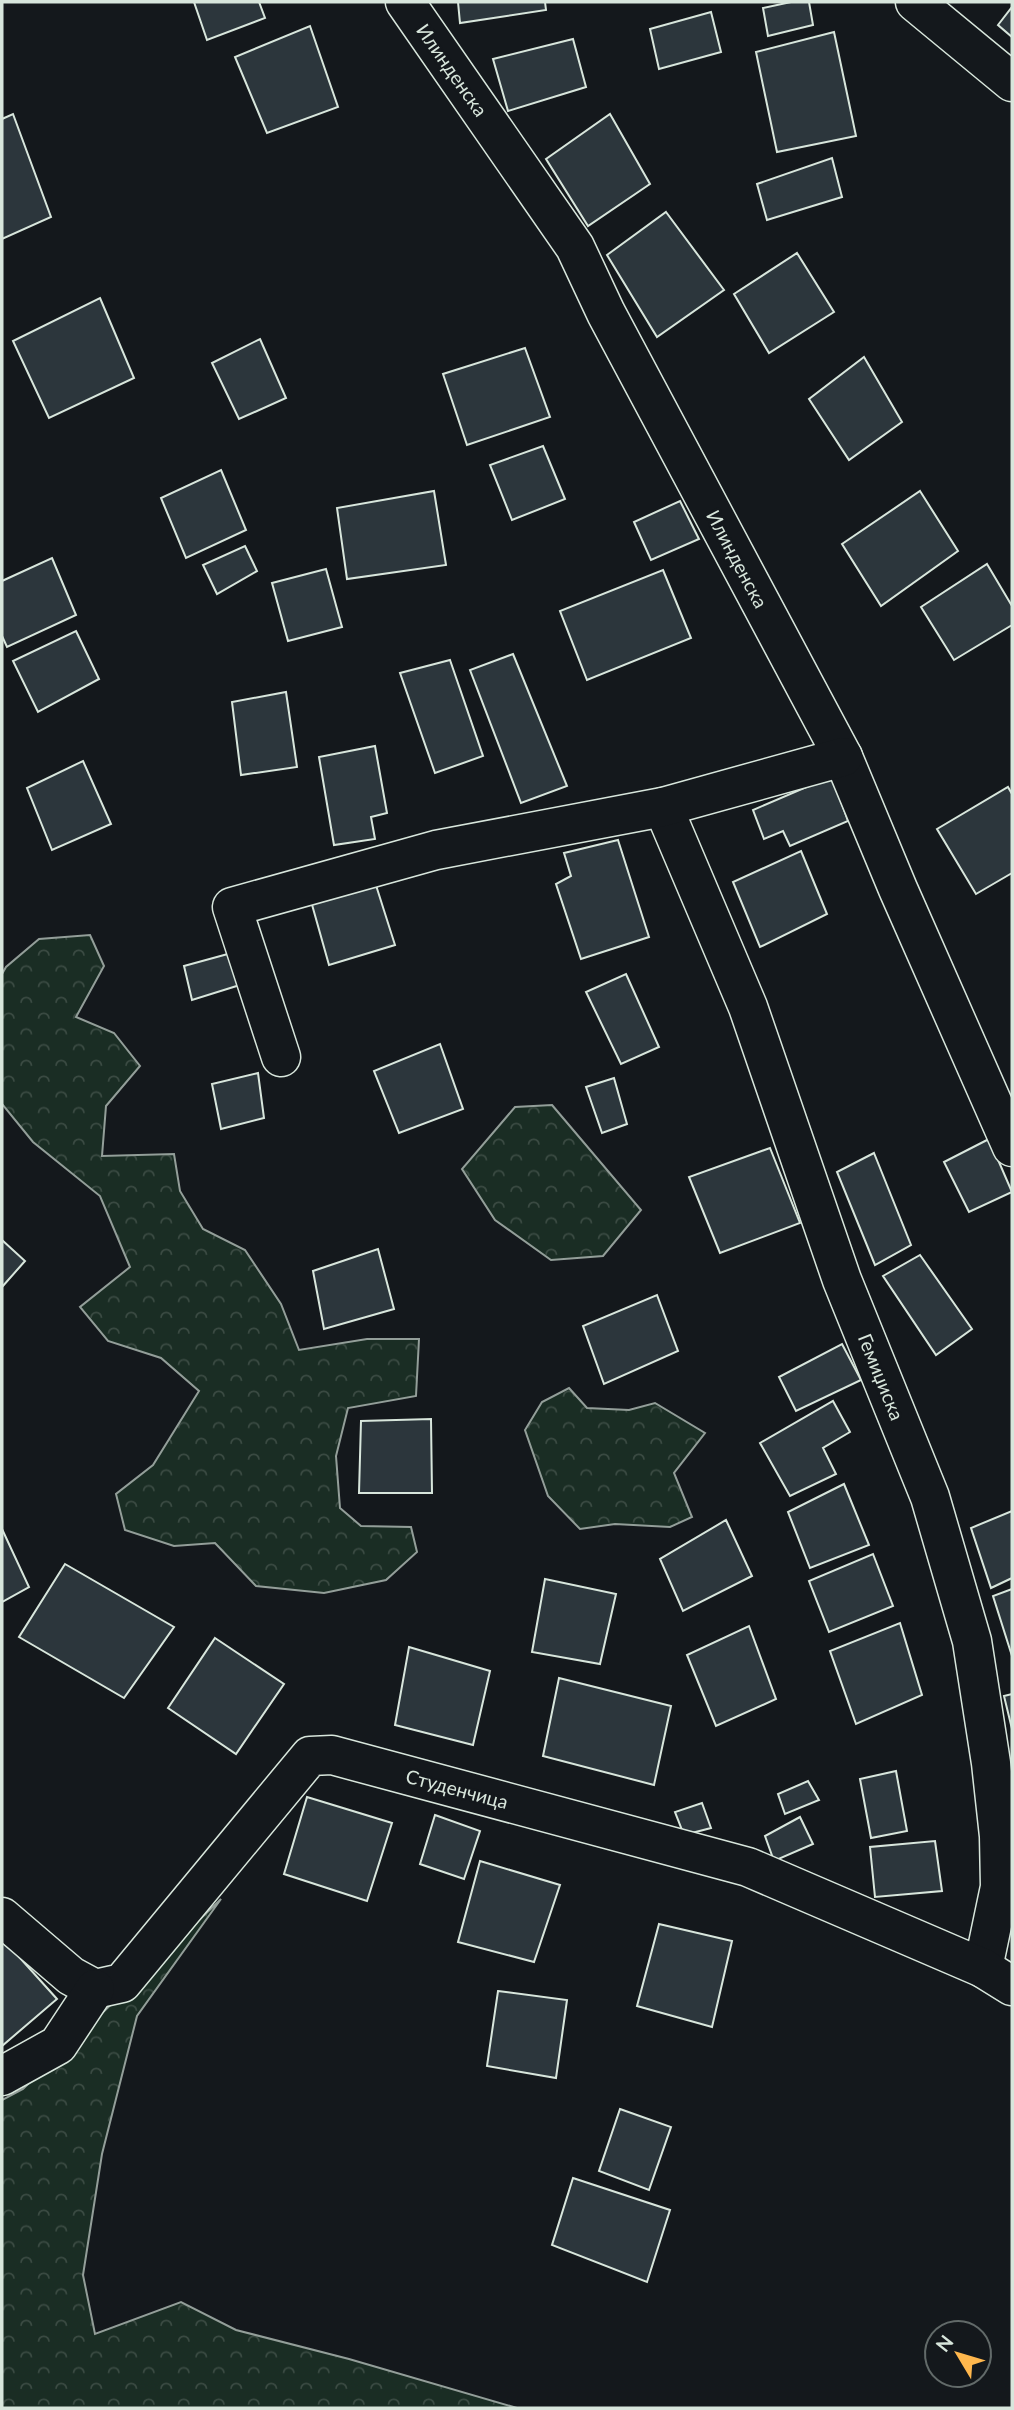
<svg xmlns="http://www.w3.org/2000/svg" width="1014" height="2410" viewBox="0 0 1014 2410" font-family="Lato,sans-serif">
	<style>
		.forest { fill: url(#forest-crowns); stroke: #939e99; stroke-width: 2 }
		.building { fill: #2c363c; stroke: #d8e6dc; stroke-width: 2 }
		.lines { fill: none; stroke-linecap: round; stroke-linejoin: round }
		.minor-casing { stroke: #d8e6dc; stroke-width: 41 }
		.minor { stroke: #14181c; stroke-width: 38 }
		.labels { text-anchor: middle; stroke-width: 5; stroke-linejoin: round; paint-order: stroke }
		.street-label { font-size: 19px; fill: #d8e6dc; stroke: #14181c }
	</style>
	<defs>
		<pattern id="forest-crowns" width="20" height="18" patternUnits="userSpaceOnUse" patternTransform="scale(1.75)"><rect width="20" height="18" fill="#1a2d24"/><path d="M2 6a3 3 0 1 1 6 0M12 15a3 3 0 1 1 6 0" fill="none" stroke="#3b4b43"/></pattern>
	</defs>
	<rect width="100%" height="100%" fill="#14181c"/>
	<g class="forest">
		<polygon points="90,935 104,966 76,1017 114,1033 140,1066 106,1106 102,1156 174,1154 180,1191 203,1229 245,1250 281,1304 299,1350 367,1339 419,1339 416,1396 348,1408 336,1456 340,1508 361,1526 411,1527 417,1552 386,1580 324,1593 256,1586 215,1543 174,1546 125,1530 116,1494 153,1465 199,1391 161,1358 108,1341 80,1307 130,1267 100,1196 33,1142 2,1104 2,974 6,967 39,939"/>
		<polygon points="552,1105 641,1210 603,1256 551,1260 495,1220 462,1169 515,1107"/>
		<polygon points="569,1388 587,1408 629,1410 655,1403 705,1433 674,1473 692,1517 670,1527 615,1524 580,1529 548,1496 525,1430 542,1402"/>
		<polygon points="221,1899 137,2016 102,2154 83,2275 95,2334 181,2302 236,2330 349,2359 517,2408 2,2408 2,2100 23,2089"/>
	</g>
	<g class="building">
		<polygon points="194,2 259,2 265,18 207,40"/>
		<polygon points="458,2 545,2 546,10 460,23"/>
		<polygon points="791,2 809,2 813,25 768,36 763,8"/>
		<polygon points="1012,7 1012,37 998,25"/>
		<polygon points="711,12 721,52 659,69 650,29"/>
		<polygon points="310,26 338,107 267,133 235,57"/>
		<polygon points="834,32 856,136 777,152 756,52"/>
		<polygon points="573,39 586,87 508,111 493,59"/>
		<polygon points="13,114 51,217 2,239 2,119"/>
		<polygon points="610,114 650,184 588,226 546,159"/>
		<polygon points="832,158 842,197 767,220 757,184"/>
		<polygon points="666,212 724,290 657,337 607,255"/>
		<polygon points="797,253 834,312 769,353 734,294"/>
		<polygon points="100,298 134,378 49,418 13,341"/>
		<polygon points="260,339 286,398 239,419 212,363"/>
		<polygon points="525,348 550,417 467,445 443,374"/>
		<polygon points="864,357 902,422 849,460 809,399"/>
		<polygon points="543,446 565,499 512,520 490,465"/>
		<polygon points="221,470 246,530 186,558 161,498"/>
		<polygon points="434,491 446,565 347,579 337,508"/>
		<polygon points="920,491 958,551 881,606 842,544"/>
		<polygon points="680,501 699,539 651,560 634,522"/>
		<polygon points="245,546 257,571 217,594 203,565"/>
		<polygon points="52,558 76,615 7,647 2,636 2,581"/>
		<polygon points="987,564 1012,606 1012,625 954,660 921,607"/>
		<polygon points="326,569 342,627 288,641 272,583"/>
		<polygon points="663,570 691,638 587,680 560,611"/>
		<polygon points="76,631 99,679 38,712 13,661"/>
		<polygon points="513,654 567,786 521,803 470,670"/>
		<polygon points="450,660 483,756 435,773 400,673"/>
		<polygon points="286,692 297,767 241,775 232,702"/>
		<polygon points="375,746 387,813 371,817 375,839 334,845 319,757"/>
		<polygon points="83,761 111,824 52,850 27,788"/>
		<polygon points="832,776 848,821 790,846 783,831 764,839 753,810"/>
		<polygon points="1008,787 1012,794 1012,873 976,894 937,829"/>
		<polygon points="618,840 649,937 581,959 556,884 571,876 564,853"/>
		<polygon points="801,851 827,914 760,947 733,882"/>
		<polygon points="374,879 395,945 329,965 309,894"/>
		<polygon points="235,952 243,984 192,1000 184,966"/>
		<polygon points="626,974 659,1047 621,1064 586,992"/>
		<polygon points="440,1044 463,1109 399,1133 374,1071"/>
		<polygon points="258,1073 264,1118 221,1129 212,1084"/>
		<polygon points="614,1078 627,1124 602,1133 586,1087"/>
		<polygon points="989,1139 1012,1192 969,1212 944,1162"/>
		<polygon points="770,1148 800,1223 720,1253 689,1177"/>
		<polygon points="874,1153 911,1245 875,1265 837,1172"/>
		<polygon points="2,1240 25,1261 2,1287"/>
		<polygon points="378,1249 394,1309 324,1329 313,1271"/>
		<polygon points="920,1255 972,1329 936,1355 883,1276"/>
		<polygon points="657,1295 678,1351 604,1384 583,1326"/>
		<polygon points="842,1344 861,1380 796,1411 779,1377"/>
		<polygon points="833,1401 850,1432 823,1448 836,1474 790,1496 760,1443"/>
		<polygon points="431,1419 432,1493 359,1493 361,1421"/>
		<polygon points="844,1484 869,1545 810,1568 788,1512"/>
		<polygon points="1012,1511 1012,1578 991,1588 971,1528"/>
		<polygon points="726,1520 752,1576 683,1611 660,1559"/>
		<polygon points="2,1529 29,1587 2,1602"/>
		<polygon points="873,1554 893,1606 829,1632 809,1581"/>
		<polygon points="65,1564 174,1627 124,1698 19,1637"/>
		<polygon points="545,1579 616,1594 600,1664 532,1652"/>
		<polygon points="1012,1589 1012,1656 993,1596"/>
		<polygon points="900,1623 922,1695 856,1724 830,1651"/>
		<polygon points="749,1626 776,1699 716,1726 687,1655"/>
		<polygon points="215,1638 284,1684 236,1754 168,1708"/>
		<polygon points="409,1647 490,1671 473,1745 395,1725"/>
		<polygon points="559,1678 671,1706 654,1785 543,1756"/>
		<polygon points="1012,1694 1012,1729 1004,1696"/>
		<polygon points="896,1771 907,1831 871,1838 860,1779"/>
		<polygon points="808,1781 819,1800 785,1814 778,1794"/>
		<polygon points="307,1797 392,1823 367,1901 284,1874"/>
		<polygon points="702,1803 711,1828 684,1835 675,1812"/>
		<polygon points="435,1815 480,1831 464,1879 420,1864"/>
		<polygon points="800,1817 813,1844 774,1861 765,1836"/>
		<polygon points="935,1841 942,1891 875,1897 870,1847"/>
		<polygon points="480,1861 560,1885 534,1962 458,1942"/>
		<polygon points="659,1924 732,1941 712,2027 637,2006"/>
		<polygon points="2,1938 57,1999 2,2046"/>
		<polygon points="498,1991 567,2000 556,2078 487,2066"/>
		<polygon points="620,2109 671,2127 649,2190 599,2171"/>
		<polygon points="573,2178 670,2210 647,2282 552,2245"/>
	</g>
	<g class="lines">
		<defs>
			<g id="minor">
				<polyline points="405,2 575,247 606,313 843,757 898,889 1012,1147"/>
				<polyline points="915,2 1012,82"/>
				<polyline points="663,807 748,1007 842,1280 930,1497 972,1641 991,1763 999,1836 1000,1887 983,1968"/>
				<polyline points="281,1057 232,907 436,850 663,807 843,757"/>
				<polyline points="2,1917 71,1976 95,1989 122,1983 310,1756 332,1755 748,1867 983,1968 1012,1986"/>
				<polyline points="2,2076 58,2045 95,1989"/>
			</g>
		</defs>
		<use href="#minor" class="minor-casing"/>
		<use href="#minor" class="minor"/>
	</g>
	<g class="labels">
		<g class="street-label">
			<text transform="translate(452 70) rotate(55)" y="7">Илинденска</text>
			<text transform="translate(737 559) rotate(62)" y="7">Илинденска</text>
			<text transform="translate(881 1377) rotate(68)" y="7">Гемиџиска</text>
			<text transform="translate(457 1789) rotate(15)" y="7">Студенчица</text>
		</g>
	</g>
	<rect width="1014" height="2410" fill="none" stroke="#d8e6dc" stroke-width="7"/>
	<g transform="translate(958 2354) rotate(308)"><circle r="33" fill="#14181c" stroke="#626a69" stroke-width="2"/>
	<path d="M0-5L12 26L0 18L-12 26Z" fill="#ffb74d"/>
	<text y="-10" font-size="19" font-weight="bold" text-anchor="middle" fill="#d8e6dc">N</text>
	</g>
</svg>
